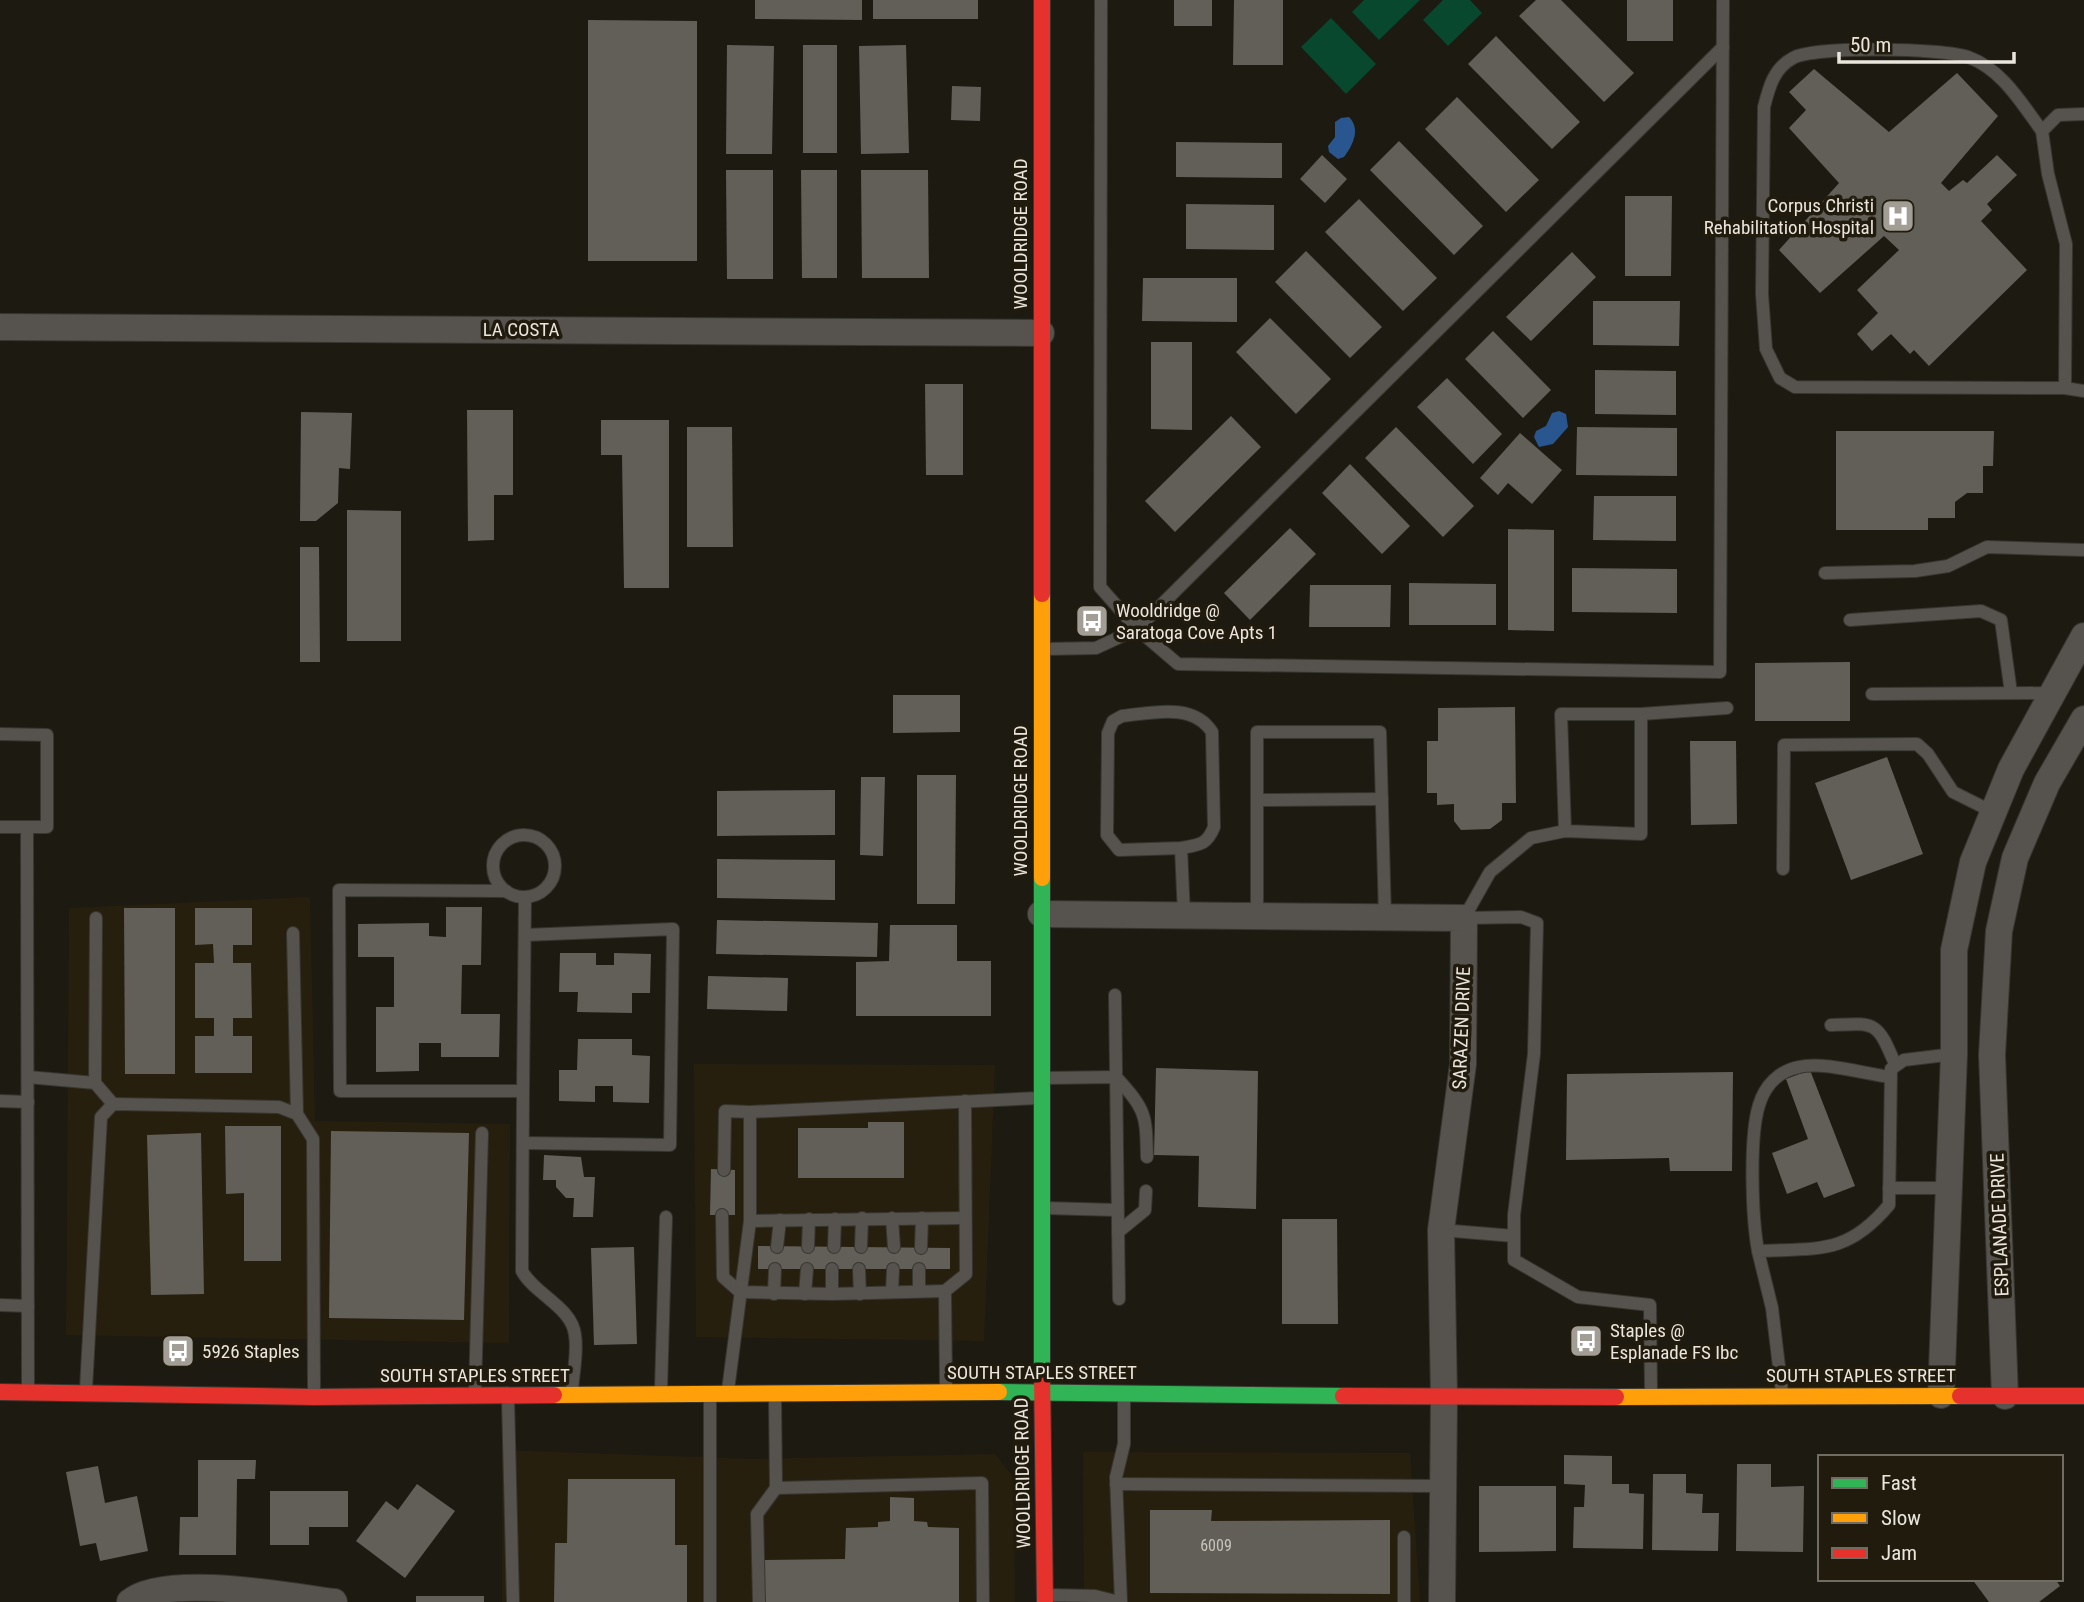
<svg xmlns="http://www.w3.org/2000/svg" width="2084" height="1602" viewBox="0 0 2084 1602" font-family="'Roboto Condensed',sans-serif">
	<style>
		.built { fill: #271f0e }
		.green { fill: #07482e }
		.water { fill: #29568f }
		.building { fill: #625f59 }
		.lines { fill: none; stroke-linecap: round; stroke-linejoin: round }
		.lane-casing { stroke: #383630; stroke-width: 14 }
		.street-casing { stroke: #383630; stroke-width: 28 }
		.fast-casing { stroke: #383630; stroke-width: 18 }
		.slow-casing { stroke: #383630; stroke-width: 18 }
		.jam-casing { stroke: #383630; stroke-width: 18 }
		.lane { stroke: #56534e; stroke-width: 12 }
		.street { stroke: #56534e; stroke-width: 26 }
		.fast { stroke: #30b455; stroke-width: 16 }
		.slow { stroke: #ff9f0a; stroke-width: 16 }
		.jam { stroke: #e5322d; stroke-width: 16 }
		.labels { text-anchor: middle; stroke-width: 7; stroke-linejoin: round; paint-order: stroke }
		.number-label { font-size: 16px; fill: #c8c4bc }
		.poi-label { font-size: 19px; fill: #eae5dd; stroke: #211b0e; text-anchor: start }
		.street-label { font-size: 19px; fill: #eae5dd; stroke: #211b0e }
	</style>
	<rect width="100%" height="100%" fill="#1d1a12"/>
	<g class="built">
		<polygon points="310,897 315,1121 510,1124 509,1343 66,1335 69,908"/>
		<polygon points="694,1064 995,1065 984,1341 696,1337"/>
		<polygon points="502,1450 752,1459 995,1454 1014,1478 1015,1602 502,1602"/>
		<polygon points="1083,1452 1410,1453 1420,1602 1084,1602"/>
	</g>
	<g class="green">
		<polygon points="1364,0 1420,0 1379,40 1352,12"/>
		<polygon points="1443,0 1470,0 1482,13 1448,46 1423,20"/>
		<polygon points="1331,18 1376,64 1346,94 1301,47"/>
	</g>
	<g class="water">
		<path d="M1349,117C1361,129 1353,145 1344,157L1338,159L1329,152L1328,146L1335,137V122L1341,118Z"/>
		<polygon points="1559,411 1566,414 1568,427 1553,444 1539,447 1534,437 1536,431 1546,426 1552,413"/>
	</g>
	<g class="building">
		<polygon points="755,0 862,0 862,20 755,19"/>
		<rect x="873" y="0" width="105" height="19"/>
		<rect x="1174" y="0" width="38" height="26"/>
		<polygon points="1234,0 1283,0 1283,65 1233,65"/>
		<polygon points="1536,0 1561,0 1634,73 1604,102 1519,16"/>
		<rect x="1627" y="0" width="46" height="41"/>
		<polygon points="588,20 697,21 697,261 588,261"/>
		<polygon points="1496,36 1580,122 1552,149 1468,64"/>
		<polygon points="727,45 774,46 772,154 726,154"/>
		<rect x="803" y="45" width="34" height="108"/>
		<polygon points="906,45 909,153 861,154 859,46"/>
		<polygon points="1814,69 1889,132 1957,73 1998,116 1941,183 1949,191 1963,180 1967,183 1997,155 2017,175 1987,204 1992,210 1981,221 2027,270 1929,366 1914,350 1910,354 1891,334 1872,351 1857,334 1878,313 1857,290 1899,250 1884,236 1820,293 1779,250 1839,183 1789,128 1806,110 1789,92"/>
		<polygon points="952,86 981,87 980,121 951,120"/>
		<polygon points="1457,97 1539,180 1506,212 1425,129"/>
		<polygon points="1399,141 1483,226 1454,255 1370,170"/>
		<polygon points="1176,142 1282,143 1282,178 1176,177"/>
		<polygon points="1322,155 1347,179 1325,203 1300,179"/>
		<polygon points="726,170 773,170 773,279 727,279"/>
		<polygon points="801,170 837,170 837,278 802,278"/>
		<polygon points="861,170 928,170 929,278 862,278"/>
		<polygon points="1625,196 1672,196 1671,276 1625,276"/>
		<polygon points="1359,199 1437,278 1403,311 1325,232"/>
		<polygon points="1186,204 1274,205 1274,250 1186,249"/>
		<polygon points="1306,251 1382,327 1350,358 1275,282"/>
		<polygon points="1572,252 1596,277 1531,341 1506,317"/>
		<polygon points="1143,278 1237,278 1237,322 1142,321"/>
		<polygon points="1593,301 1680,301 1679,346 1593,345"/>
		<polygon points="1270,318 1331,379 1296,414 1236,352"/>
		<polygon points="1493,331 1551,390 1523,418 1465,359"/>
		<polygon points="1151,342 1192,342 1192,430 1151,429"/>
		<polygon points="1595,370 1676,371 1676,415 1595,414"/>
		<polygon points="1447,378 1502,434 1473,464 1417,407"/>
		<polygon points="925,384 963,384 963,475 926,475"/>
		<polygon points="467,410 513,410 513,495 494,495 494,540 468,541"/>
		<polygon points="301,412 352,413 350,469 339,468 338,503 316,521 300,521"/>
		<polygon points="1231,416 1261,447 1175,532 1145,501"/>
		<polygon points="601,420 669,420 669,588 624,588 622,455 601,455"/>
		<polygon points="687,427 732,427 733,547 687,547"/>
		<polygon points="1396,427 1474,506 1443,537 1365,458"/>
		<polygon points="1577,427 1677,428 1677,476 1576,475"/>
		<polygon points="1836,431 1994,431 1993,466 1983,466 1983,493 1967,493 1955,502 1955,518 1928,518 1928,530 1836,530"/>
		<polygon points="1520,433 1562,470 1532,504 1508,483 1498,495 1480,478"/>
		<polygon points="1350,464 1410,526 1382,554 1322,493"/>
		<polygon points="1594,496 1676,496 1676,541 1593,540"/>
		<polygon points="347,510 401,511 401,641 347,641"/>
		<polygon points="1290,528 1316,554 1250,620 1224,593"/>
		<polygon points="1508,529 1554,530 1554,631 1508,630"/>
		<polygon points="300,547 319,547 320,662 300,662"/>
		<polygon points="1572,568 1677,569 1677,613 1572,612"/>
		<polygon points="1409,583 1496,584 1496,625 1409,625"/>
		<polygon points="1310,585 1391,585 1390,627 1309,627"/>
		<polygon points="1850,662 1850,721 1755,721 1755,663"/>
		<polygon points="893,695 960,695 960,732 893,733"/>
		<polygon points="1515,707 1516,803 1502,803 1502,820 1490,829 1461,830 1454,821 1454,804 1437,805 1437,793 1427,793 1427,741 1438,741 1438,708"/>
		<polygon points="1690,741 1736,741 1737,824 1691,825"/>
		<polygon points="1887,757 1923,854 1851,880 1815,783"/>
		<polygon points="917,775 956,775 955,904 917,904"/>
		<polygon points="861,777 885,777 883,856 860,855"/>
		<polygon points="835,790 835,835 717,836 717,791"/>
		<polygon points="717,859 835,860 835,900 717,898"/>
		<polygon points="446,907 482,907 481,965 462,965 461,1014 500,1014 499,1057 441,1057 441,1043 419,1043 419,1071 376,1072 376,1007 394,1007 394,957 358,957 358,924 429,923 429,936 446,937"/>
		<polygon points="124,908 175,908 175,1074 125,1074"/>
		<polygon points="195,908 252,908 252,945 233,945 233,963 251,963 252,1018 233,1018 233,1036 252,1036 252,1073 195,1073 195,1036 214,1036 214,1018 195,1018 195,963 214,963 213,944 195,945"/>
		<polygon points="717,920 878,923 877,957 716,954"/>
		<polygon points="890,925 957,925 957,961 991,961 991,1016 856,1016 856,962 889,961"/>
		<polygon points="560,953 596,953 596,965 614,965 614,953 651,954 650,993 632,993 632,1013 577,1012 578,992 559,992"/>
		<polygon points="708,976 788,978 787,1011 707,1009"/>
		<polygon points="578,1039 632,1039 632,1055 650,1056 649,1103 613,1102 613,1086 595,1086 595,1102 559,1101 559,1070 577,1070"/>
		<polygon points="1156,1068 1258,1071 1256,1209 1198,1207 1199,1156 1154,1155"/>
		<polygon points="1810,1070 1855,1186 1824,1198 1817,1182 1787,1194 1772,1153 1808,1139 1786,1079"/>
		<polygon points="1733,1072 1732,1171 1670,1171 1669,1158 1566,1160 1567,1074"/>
		<polygon points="868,1122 904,1122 904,1178 798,1178 798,1128 868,1128"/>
		<polygon points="225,1126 281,1126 281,1261 244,1261 244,1193 226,1194"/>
		<polygon points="331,1131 469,1133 464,1320 329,1318"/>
		<polygon points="201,1133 204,1294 151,1295 147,1135"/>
		<polygon points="544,1155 581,1157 584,1177 595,1177 593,1217 573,1217 574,1198 566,1198 556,1187 556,1180 543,1180"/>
		<polygon points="711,1169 735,1170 735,1215 710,1215"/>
		<polygon points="1282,1219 1337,1219 1338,1324 1282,1324"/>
		<polygon points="758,1246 950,1248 950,1269 758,1269"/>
		<polygon points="634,1247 637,1344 594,1345 591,1248"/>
		<polygon points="1564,1455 1612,1456 1612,1484 1629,1484 1629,1493 1644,1494 1643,1549 1573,1548 1574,1507 1584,1507 1585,1485 1564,1484"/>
		<polygon points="198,1460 256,1460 255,1479 237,1479 236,1555 179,1555 180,1517 198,1517"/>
		<polygon points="1737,1464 1771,1464 1771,1487 1804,1486 1803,1552 1736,1551"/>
		<polygon points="98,1466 105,1503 137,1496 148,1551 100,1561 96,1543 80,1546 66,1472"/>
		<polygon points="1653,1474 1686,1474 1686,1493 1703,1494 1702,1513 1719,1513 1718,1551 1652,1550"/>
		<polygon points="568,1479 675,1479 675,1545 687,1545 687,1602 554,1602 555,1543 567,1543"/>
		<polygon points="417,1484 455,1511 405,1578 356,1541 386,1501 398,1510"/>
		<polygon points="1479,1486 1556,1486 1556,1551 1479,1552"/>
		<polygon points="270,1491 348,1491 348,1527 309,1527 309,1545 270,1545"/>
		<polygon points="890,1497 914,1498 914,1521 927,1522 928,1527 959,1528 959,1602 764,1602 764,1560 845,1559 846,1528 878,1527 878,1522 890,1521"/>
		<polygon points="1150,1510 1212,1510 1211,1521 1390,1520 1390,1594 1150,1593"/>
		<polygon points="1972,1579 2055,1579 2060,1586 2039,1602 1989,1602"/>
		<rect x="416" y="1596" width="68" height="6"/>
	</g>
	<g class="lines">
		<defs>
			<g id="lane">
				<polyline points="1101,0 1100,587 1137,629 1178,664 1720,672 1723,0"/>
				<polyline points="2084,114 2058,115 2042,131 2048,174 2066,244 2065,388 2084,391"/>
				<path d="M2042,131C2022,104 2002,69 1968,57C1944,48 1814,46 1793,58C1774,68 1769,87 1764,107L1762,294L1766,349L1780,378L1795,387L2065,388"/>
				<polyline points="1825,573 1915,571 1948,566 1987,547 2084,550"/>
				<polyline points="1850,620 1981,611 2001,620 2011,693"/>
				<polyline points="1045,649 1096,648 1137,629 1723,47"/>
				<polyline points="1872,694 2055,693"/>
				<polyline points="1641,714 1727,708"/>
				<polyline points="0,734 47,735 47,827 0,827"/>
				<polyline points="1257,800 1382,799"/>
				<polyline points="27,828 28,1389"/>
				<circle cx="524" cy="866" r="31"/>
				<path d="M1181,848L1119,850L1107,835L1108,733L1113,721L1122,716C1152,713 1193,702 1212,732L1214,827C1207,845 1199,845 1181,848L1184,915"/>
				<polyline points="1783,869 1784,745 1917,744 1928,754 1953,792 1993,812"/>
				<path d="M506,891L339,890L340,1091H523L522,1271C534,1294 572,1307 575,1335C578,1352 573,1373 572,1391"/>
				<polyline points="1257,916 1257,732 1380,732 1385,917"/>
				<polyline points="1464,918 1521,917 1537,923 1534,1054 1514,1215 1514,1260 1578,1297 1650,1305 1651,1393"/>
				<polyline points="1464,918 1490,872 1531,838 1565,831 1561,714 1641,714 1641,834 1565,831"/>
				<polyline points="293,933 297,1114"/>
				<polyline points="1115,995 1119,1299"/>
				<path d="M1831,1025C1876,1023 1877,1021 1895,1064"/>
				<polyline points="28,1077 95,1083 113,1104"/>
				<path d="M1045,1078L1116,1077C1146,1110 1146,1114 1147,1157"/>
				<polyline points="95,1083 96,918"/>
				<polyline points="523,1091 525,897"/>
				<polyline points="0,1101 28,1102"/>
				<polyline points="523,1143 670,1145 673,929 525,935"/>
				<polyline points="724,1170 725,1111 750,1112"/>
				<polyline points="1889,1188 1949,1188"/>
				<polyline points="1044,1208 1117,1210"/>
				<polyline points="722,1215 723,1277 740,1292 832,1294 945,1291"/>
				<polyline points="892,1218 894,1247"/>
				<polyline points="750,1221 965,1218"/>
				<polyline points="1441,1230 1514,1236"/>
				<polyline points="1118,1232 1145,1210 1146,1191"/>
				<polyline points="777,1247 780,1220"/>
				<polyline points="808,1247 809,1219"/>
				<polyline points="834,1247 835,1219"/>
				<polyline points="861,1247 862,1218"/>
				<polyline points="921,1248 922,1218"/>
				<path d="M1758,1251C1752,1218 1749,1137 1759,1105C1765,1085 1779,1071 1799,1067C1822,1061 1866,1074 1890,1077"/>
				<polyline points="859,1269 860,1294"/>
				<polyline points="919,1290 919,1269"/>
				<polyline points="892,1292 893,1269"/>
				<polyline points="774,1294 775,1269"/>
				<polyline points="805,1294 807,1269"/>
				<polyline points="832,1294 832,1269"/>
				<polyline points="0,1305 28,1306"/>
				<polyline points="946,1388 945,1291 966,1274 965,1101"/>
				<polyline points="86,1389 101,1117 113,1104 279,1107 297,1114 313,1139 314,1393"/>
				<polyline points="661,1389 666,1217"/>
				<polyline points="728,1390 750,1221 750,1112 1039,1098"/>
				<polyline points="475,1392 482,1133"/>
				<path d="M1782,1392L1772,1308L1758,1251C1819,1248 1847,1255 1889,1205L1891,1069L1904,1060L1954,1054"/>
				<polyline points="775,1398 776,1488 982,1483 983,1602"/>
				<polyline points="508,1399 513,1602"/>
				<polyline points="710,1399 710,1602"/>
				<polyline points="1116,1484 1443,1486"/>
				<polyline points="1404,1537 1404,1602"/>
				<polyline points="1049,1595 1095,1596 1119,1602"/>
				<polyline points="759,1602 757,1514 776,1488"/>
				<polyline points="1121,1602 1116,1477 1124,1444 1124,1397"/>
			</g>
			<g id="street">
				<polyline points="0,327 1041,333"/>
				<polyline points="1041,914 1464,918 1463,1064 1441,1230 1444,1398 1442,1602"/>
				<polyline points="1941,1395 1954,1054 1954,950 1973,862 2011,769 2084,636"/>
				<polyline points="2005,1396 1992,1055 1999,931 2015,858 2047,783 2084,719"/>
				<path d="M130,1602C164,1573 289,1596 334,1602"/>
			</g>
			<g id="fast">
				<polyline points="1042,878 1042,1374"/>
				<polyline points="999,1392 1343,1396"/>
			</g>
			<g id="slow">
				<polyline points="1042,594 1042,878"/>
				<polyline points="554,1395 999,1392"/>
				<polyline points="1616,1397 1960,1396"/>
			</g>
			<g id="jam">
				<polyline points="1042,0 1042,594"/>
				<polyline points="1042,1374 1045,1602"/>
				<polyline points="0,1392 314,1397 554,1395"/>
				<polyline points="1343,1396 1616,1397"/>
				<polyline points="1960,1396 2084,1396"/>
			</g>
		</defs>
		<use href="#lane" class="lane-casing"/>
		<use href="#street" class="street-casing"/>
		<use href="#fast" class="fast-casing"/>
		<use href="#slow" class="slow-casing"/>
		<use href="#jam" class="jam-casing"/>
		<use href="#lane" class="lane"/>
		<use href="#street" class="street"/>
		<use href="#fast" class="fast"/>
		<use href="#slow" class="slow"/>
		<use href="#jam" class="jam"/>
	</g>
	<defs>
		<symbol id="hospital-square" viewBox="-11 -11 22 22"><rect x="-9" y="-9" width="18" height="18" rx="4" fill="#a29e96" stroke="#211b0e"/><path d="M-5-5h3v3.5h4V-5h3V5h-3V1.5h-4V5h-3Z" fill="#fff"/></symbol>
		<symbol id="bus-square" viewBox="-11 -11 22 22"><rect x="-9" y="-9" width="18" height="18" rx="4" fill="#a29e96" stroke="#211b0e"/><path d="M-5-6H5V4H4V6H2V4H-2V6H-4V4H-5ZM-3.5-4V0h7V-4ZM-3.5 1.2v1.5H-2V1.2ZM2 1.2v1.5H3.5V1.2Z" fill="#fff"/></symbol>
	</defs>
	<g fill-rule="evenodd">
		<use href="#hospital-square" x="1879" y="197" width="38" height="38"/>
		<use href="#bus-square" x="1073" y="602" width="38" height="38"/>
		<use href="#bus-square" x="1567" y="1322" width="38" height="38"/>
		<use href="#bus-square" x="159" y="1332" width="38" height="38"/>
	</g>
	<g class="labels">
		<g class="number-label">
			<text x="1216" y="1551">6009</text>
		</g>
		<g class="poi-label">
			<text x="1874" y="212" text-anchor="end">Corpus Christi<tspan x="1874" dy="22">Rehabilitation Hospital</tspan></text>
			<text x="1116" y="617">Wooldridge @<tspan x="1116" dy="22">Saratoga Cove Apts 1</tspan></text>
			<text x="1610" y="1337">Staples @<tspan x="1610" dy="22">Esplanade FS Ibc</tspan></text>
			<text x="202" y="1358">5926 Staples</text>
		</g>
		<g class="street-label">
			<text transform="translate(1020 234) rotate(-90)" y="7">WOOLDRIDGE ROAD</text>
			<text x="521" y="336">LA COSTA</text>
			<text transform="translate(1020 801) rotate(-90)" y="7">WOOLDRIDGE ROAD</text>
			<text transform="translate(1461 1028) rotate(-88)" y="7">SARAZEN DRIVE</text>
			<text transform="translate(1999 1225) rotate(-92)" y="7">ESPLANADE DRIVE</text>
			<text x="1042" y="1379">SOUTH STAPLES STREET</text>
			<text x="475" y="1382">SOUTH STAPLES STREET</text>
			<text x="1861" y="1382">SOUTH STAPLES STREET</text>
			<text transform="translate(1022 1473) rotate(-91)" y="7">WOOLDRIDGE ROAD</text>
		</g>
	</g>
	<rect x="1818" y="1455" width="245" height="126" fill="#211b0e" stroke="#716c61" stroke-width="2"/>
	<rect x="1832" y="1478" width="35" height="10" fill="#30b455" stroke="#716c61" stroke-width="2"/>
	<text x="1881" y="1490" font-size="21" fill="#eae5dd">Fast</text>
	<rect x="1832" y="1513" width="35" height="10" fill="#ff9f0a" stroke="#716c61" stroke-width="2"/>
	<text x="1881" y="1525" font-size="21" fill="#eae5dd">Slow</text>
	<rect x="1832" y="1548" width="35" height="10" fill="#e5322d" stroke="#716c61" stroke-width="2"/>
	<text x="1881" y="1560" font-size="21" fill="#eae5dd">Jam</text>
	<path d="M1839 52v10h175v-10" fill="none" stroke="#eae5dd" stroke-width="3.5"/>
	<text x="1850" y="52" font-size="21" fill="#eae5dd" stroke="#211b0e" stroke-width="5" paint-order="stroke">50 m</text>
</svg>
